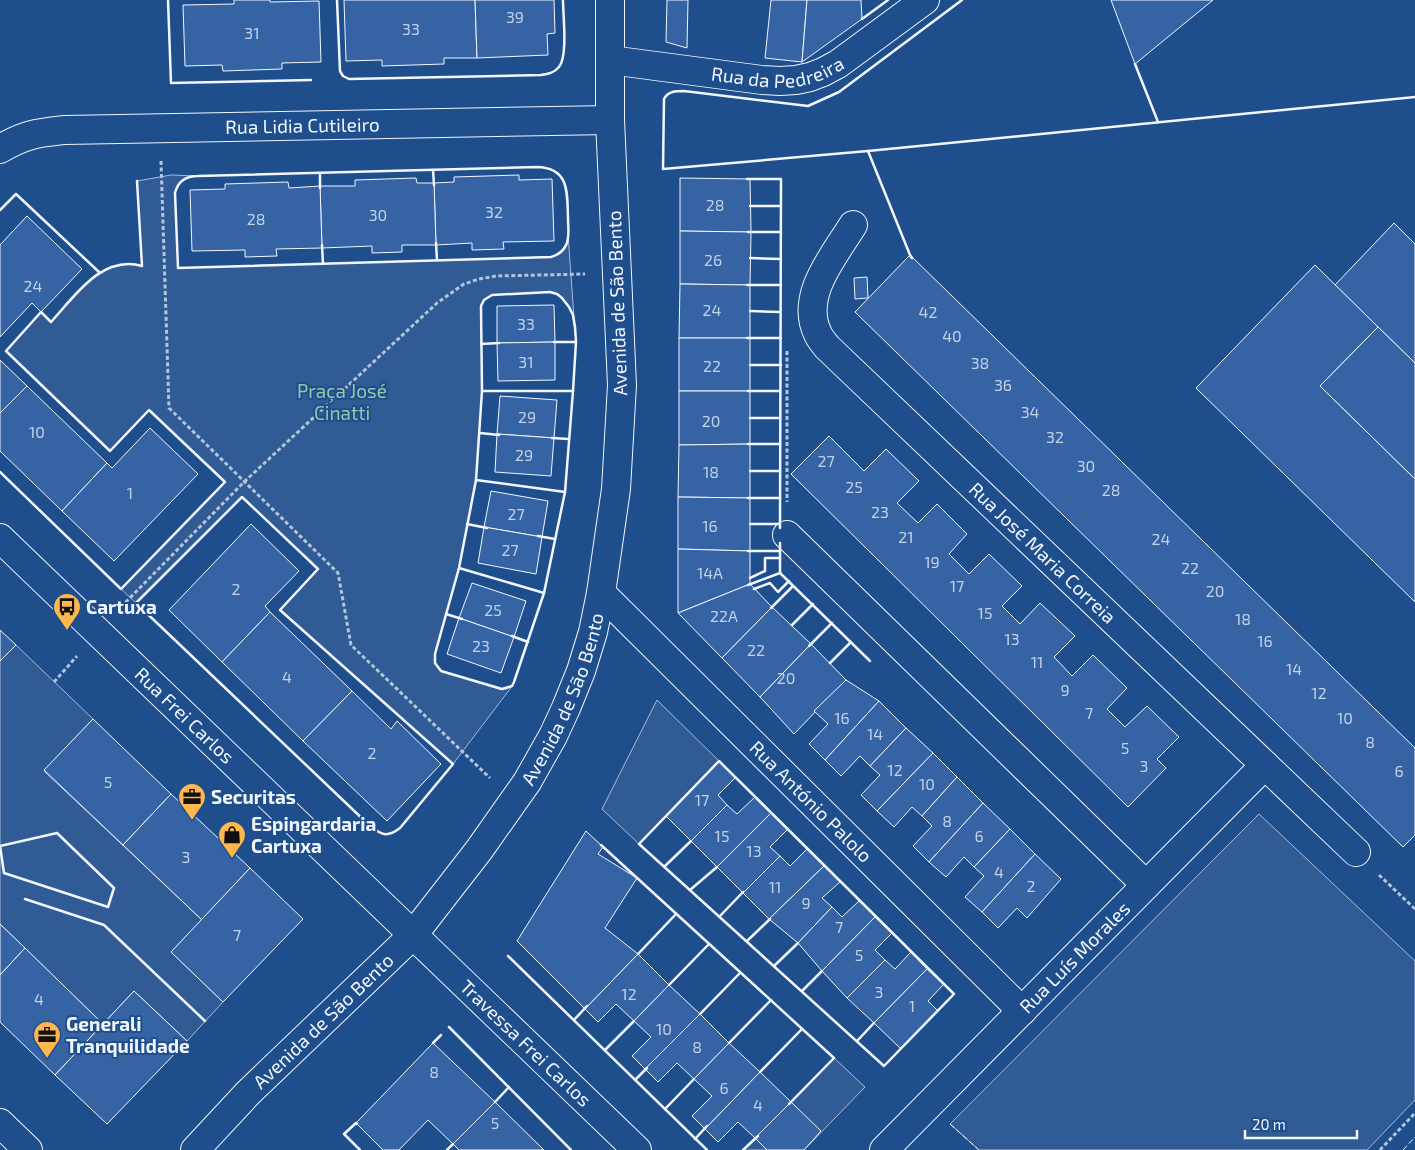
<svg xmlns="http://www.w3.org/2000/svg" width="1415" height="1150" viewBox="0 0 1415 1150" font-family="'Exo 2',sans-serif">
	<style>
		.built { fill: #305b95; stroke: #a8bbd7 }
		.building { fill: #3563a3; stroke: #f2f6ff }
		.lines { fill: none; stroke-linecap: round; stroke-linejoin: round }
		.minor-casing { stroke: #f2f6ff; stroke-width: 30 }
		.path { stroke: #b3c4dc; stroke-width: 3; stroke-dasharray: 4 2.5; stroke-linecap: butt }
		.minor { stroke: #1f4e8c; stroke-width: 28 }
		.fence { stroke: #f2f6ff; stroke-width: 1; stroke-dasharray: 6 2.5; stroke-linecap: butt }
		.wall { stroke: #f2f6ff; stroke-width: 2.5 }
		.labels { text-anchor: middle; stroke-width: 4; stroke-linejoin: round; paint-order: stroke }
		.number-label { font-size: 16px; fill: #c3d1e8 }
		.street-label { font-size: 19px; fill: #f2f6ff; stroke: #1f4e8c }
		.park-label { font-size: 19px; fill: #97c8a6; stroke: #1f4e8c }
		.poi-label { font-size: 19px; font-weight: bold; fill: #f2f6ff; stroke: #1f4e8c; text-anchor: start }
	</style>
	<rect width="100%" height="100%" fill="#1f4e8c"/>
	<g class="built">
		<polygon points="171,175 198,176 189,177 180,182 175,193 178,268 551,257 560,253 564,250 568,243 568,234 575,332 573,315 569,307 562,298 554,293 547,292 492,295 484,300 481,306 482,391 476,480 459,568 436,649 435,663 439,669 443,672 499,689 506,689 512,686 514,682 513,685 453,764 280,610 317,569 242,497 136,603 121,589 225,481 149,410 110,451 6,351 41,312 51,322 90,280 99,272 108,269 126,264 135,264 142,266 137,181"/>
		<polygon points="16,645 93,719 44,771 202,920 171,952 223,1002 187,1041 134,991 103,1024 0,924 0,661"/>
		<polygon points="657,700 719,761 639,844 602,809"/>
		<polygon points="1259,814 1415,961 1415,1100 1367,1150 979,1150 950,1124"/>
		<polygon points="834,1058 865,1087 804,1150 743,1150"/>
	</g>
	<g class="building">
		<polygon points="234,0 270,0 270,2 319,1 321,62 282,63 282,69 223,71 222,65 185,66 183,5 234,4"/>
		<polygon points="344,0 475,0 477,58 444,58 444,64 382,66 382,60 346,61"/>
		<polygon points="475,0 554,0 555,33 547,34 548,55 477,58"/>
		<polygon points="667,0 688,0 687,48 666,42"/>
		<polygon points="771,0 807,0 802,62 765,58"/>
		<polygon points="807,0 861,0 862,19 802,62"/>
		<polygon points="1111,0 1213,0 1135,64"/>
		<polygon points="519,175 519,180 552,179 554,241 503,242 504,249 472,250 472,243 436,245 434,183 454,182 454,177"/>
		<polygon points="416,178 417,183 434,183 436,245 402,245 402,252 372,253 372,246 322,248 320,186 355,186 355,180"/>
		<polygon points="680,178 750,179 751,232 680,231"/>
		<polygon points="288,182 289,188 320,186 322,248 276,249 277,256 245,257 245,250 192,251 190,190 225,189 225,184"/>
		<polygon points="27,216 82,269 41,312 32,303 0,337 0,245"/>
		<polygon points="1394,223 1415,244 1415,363 1335,285"/>
		<polygon points="680,231 751,232 750,285 680,284"/>
		<polygon points="910,255 1415,748 1415,835 1403,847 855,312"/>
		<polygon points="1315,265 1378,327 1320,386 1415,479 1415,602 1196,388"/>
		<polygon points="867,277 868,298 855,299 854,278"/>
		<polygon points="680,284 750,285 750,338 679,338"/>
		<polygon points="554,305 555,342 497,343 497,306"/>
		<polygon points="1378,327 1415,363 1415,479 1320,386"/>
		<rect x="679" y="338" width="71" height="53"/>
		<polygon points="555,342 555,380 498,381 497,343"/>
		<polygon points="0,360 27,386 0,413"/>
		<polygon points="27,386 107,463 62,511 0,451 0,413"/>
		<polygon points="679,391 750,391 750,444 679,445"/>
		<polygon points="500,396 557,400 554,438 497,434"/>
		<polygon points="150,428 198,474 114,561 62,511 107,463 112,468"/>
		<polygon points="497,434 554,438 551,476 495,472"/>
		<polygon points="829,436 864,471 886,449 919,481 897,503 918,523 937,504 967,534 949,554 969,574 989,554 1022,586 1002,606 1020,624 1040,603 1075,636 1054,657 1072,676 1093,655 1127,688 1107,709 1125,727 1147,706 1179,737 1157,759 1166,768 1128,807 791,474"/>
		<polygon points="750,444 750,498 678,497 679,445"/>
		<polygon points="491,491 548,501 542,537 484,527"/>
		<polygon points="678,497 750,498 750,551 678,549"/>
		<polygon points="251,524 299,571 265,606 270,612 222,662 169,610"/>
		<polygon points="484,527 542,537 536,574 478,563"/>
		<polygon points="678,549 750,551 750,584 678,613"/>
		<polygon points="472,583 526,601 514,637 459,618"/>
		<polygon points="750,584 772,607 722,658 678,613"/>
		<polygon points="772,607 811,644 760,697 722,658"/>
		<polygon points="270,612 352,691 303,741 222,662"/>
		<polygon points="459,618 514,637 501,673 447,654"/>
		<polygon points="0,630 16,645 0,661"/>
		<polygon points="811,644 846,680 794,734 760,697"/>
		<polygon points="846,680 879,701 825,760 809,744 828,724 814,711"/>
		<polygon points="352,691 391,729 397,721 441,764 387,821 303,741"/>
		<polygon points="879,701 906,728 870,766 860,756 841,776 825,760"/>
		<polygon points="93,719 171,794 123,845 44,770"/>
		<polygon points="906,728 933,753 877,811 861,795 880,775 870,766"/>
		<polygon points="933,753 957,777 922,816 912,807 894,827 877,811"/>
		<polygon points="719,761 735,778 718,795 727,805 691,841 666,816"/>
		<polygon points="957,777 983,803 929,862 913,846 932,826 922,816"/>
		<polygon points="171,794 250,868 202,920 123,845"/>
		<polygon points="755,797 771,813 717,867 691,841 727,805 737,814"/>
		<polygon points="983,803 1010,829 974,867 964,857 946,877 929,862"/>
		<polygon points="771,813 788,829 770,847 780,856 743,893 717,867"/>
		<polygon points="1010,829 1035,854 982,912 965,897 984,876 974,867"/>
		<polygon points="586,831 603,847 598,854 637,878 605,928 638,954 585,1009 517,941"/>
		<polygon points="807,849 824,866 769,919 743,893 780,856 790,866"/>
		<polygon points="1035,854 1061,879 1027,918 1017,908 998,928 982,912"/>
		<polygon points="824,866 840,882 822,898 832,907 798,943 769,919"/>
		<polygon points="250,868 303,919 223,1002 171,952"/>
		<polygon points="859,901 875,917 822,971 798,943 832,907 842,917"/>
		<polygon points="875,917 892,933 875,950 885,960 847,998 822,971"/>
		<polygon points="0,924 25,948 0,975"/>
		<polygon points="25,948 103,1024 55,1075 0,1022 0,975"/>
		<polygon points="911,952 927,969 874,1023 847,998 885,960 895,969"/>
		<polygon points="638,954 669,985 634,1021 616,1004 598,1022 585,1009"/>
		<polygon points="927,969 944,984 928,1001 938,1011 901,1049 874,1023"/>
		<polygon points="669,985 700,1014 645,1069 632,1056 651,1037 634,1021"/>
		<polygon points="134,991 187,1041 107,1124 55,1075"/>
		<polygon points="700,1014 729,1043 694,1079 677,1063 658,1082 645,1069"/>
		<polygon points="433,1043 495,1102 453,1144 428,1120 399,1150 383,1150 356,1123"/>
		<polygon points="729,1043 760,1072 705,1129 692,1116 712,1096 694,1079"/>
		<polygon points="760,1072 791,1102 755,1138 738,1122 718,1142 705,1129"/>
		<polygon points="495,1102 544,1150 459,1150 453,1144"/>
		<polygon points="791,1102 821,1131 804,1150 767,1150 755,1138"/>
	</g>
	<g class="lines">
		<defs>
			<g id="minor">
				<path id="s1" d="M610,60L762,80L780,81L796,80L810,77L823,72L838,64L925,0"/>
				<path id="s2" d="M0,149C25,134 37,133 65,130L610,120"/>
				<path id="s3" d="M853,225C834,256 799,296 818,334C820,339 824,343 827,347L1356,852"/>
				<polyline points="787,535 1146,885"/>
				<path id="s4" d="M0,538L637,1150"/>
				<path id="s5" d="M601,593L1022,1011"/>
				<polyline points="0,1123 28,1150"/>
				<path id="s6" d="M195,1150L248,1093L413,935L479,850L527,782L553,736L566,708L581,671L593,632L601,593L616,489L622,385L610,120V0"/>
				<path id="s7" d="M884,1150L1265,765"/>
			</g>
		</defs>
		<use href="#minor" class="minor-casing"/>
		<g class="path">
			<polyline points="161,161 169,408 338,573 351,645 490,778"/>
			<polyline points="787,351 787,502"/>
			<polyline points="121,607 244,482 437,303 464,284 479,279 496,276 585,274"/>
			<polyline points="54,682 77,656"/>
			<polyline points="1379,875 1415,909"/>
			<polyline points="1380,1150 1415,1113"/>
		</g>
		<use href="#minor" class="minor"/>
		<g class="fence">
			<polyline points="950,1124 979,1150"/>
			<polyline points="1403,1150 1415,1137"/>
		</g>
		<g class="wall">
			<polyline points="168,0 171,83 311,80"/>
			<path d="M337,0L340,71L343,76L349,79L541,75C548,74 554,73 559,67C568,56 563,15 563,0"/>
			<path d="M962,0L839,92L808,106L684,91C676,91 668,91 664,99L663,169L868,151L1415,97"/>
			<polyline points="862,19 888,0"/>
			<polyline points="1135,64 1158,122"/>
			<polyline points="868,151 910,255 912,258"/>
			<path d="M537,167C570,168 567,193 568,218C568,227 570,238 566,245C563,252 558,255 551,257L178,268L175,193C178,181 186,176 198,176Z"/>
			<polyline points="433,170 434,185"/>
			<polyline points="320,173 320,188"/>
			<polyline points="747,179 781,179 780,528"/>
			<polyline points="750,206 781,206"/>
			<polyline points="0,210 16,194 99,272"/>
			<polyline points="748,232 781,232"/>
			<polyline points="436,243 437,260"/>
			<polyline points="322,245 323,264"/>
			<polyline points="750,258 781,259"/>
			<polyline points="747,285 781,285"/>
			<polygon points="550,292 557,294 562,298 569,307 573,315 575,327 576,342 573,391 565,492 544,593 514,682 512,686 502,689 441,671 435,663 435,654 459,568 476,480 482,391 481,306 484,300 492,295"/>
			<polyline points="750,311 780,312"/>
			<polyline points="747,338 781,338"/>
			<polyline points="554,342 576,342"/>
			<polyline points="481,344 499,343"/>
			<polyline points="750,365 781,365"/>
			<polyline points="482,391 573,391"/>
			<polyline points="748,391 780,391"/>
			<polyline points="750,418 780,418"/>
			<polyline points="480,433 499,435"/>
			<polyline points="552,438 569,439"/>
			<polyline points="748,444 780,444"/>
			<polyline points="750,471 780,471"/>
			<path d="M0,472L121,589L225,482L149,410L110,451L6,351L41,312L51,322C74,297 102,254 142,266L137,181"/>
			<polyline points="476,480 565,492"/>
			<path d="M242,497L318,569L280,610L453,764L400,828C387,838 381,835 369,825L136,603Z"/>
			<polyline points="748,498 780,498"/>
			<polyline points="467,524 487,528"/>
			<polyline points="750,524 780,524"/>
			<polyline points="538,536 555,539"/>
			<polyline points="780,543 780,573 870,661"/>
			<polyline points="748,551 780,551"/>
			<polyline points="459,568 544,593"/>
			<polyline points="750,578 765,571 765,558 780,558"/>
			<polyline points="748,585 780,573"/>
			<polyline points="754,589 770,583 778,592 789,581"/>
			<polyline points="771,608 793,586"/>
			<polyline points="446,614 462,619"/>
			<polyline points="792,625 813,604"/>
			<polyline points="512,636 528,642"/>
			<polyline points="809,646 832,623"/>
			<polyline points="830,663 851,642"/>
			<polygon points="719,761 954,994 884,1066 639,844"/>
			<polygon points="57,833 114,888 108,907 4,873 0,846"/>
			<polyline points="601,845 834,1058 789,1104"/>
			<polyline points="665,866 691,841"/>
			<polyline points="690,890 717,867"/>
			<polyline points="25,899 104,925 205,1021"/>
			<polyline points="720,916 743,892"/>
			<polyline points="747,941 770,919"/>
			<polyline points="638,954 676,914"/>
			<polyline points="508,956 707,1150"/>
			<polyline points="774,966 798,943"/>
			<polyline points="669,985 709,944"/>
			<polyline points="802,991 822,971"/>
			<polyline points="700,1014 740,973"/>
			<polyline points="574,1020 587,1006"/>
			<polyline points="449,1027 571,1150"/>
			<polyline points="857,1041 874,1023"/>
			<polyline points="433,1043 441,1035"/>
			<polyline points="729,1043 771,1000"/>
			<polyline points="605,1050 634,1021"/>
			<polyline points="760,1072 802,1029"/>
			<polyline points="635,1080 647,1068"/>
			<polyline points="495,1102 509,1087"/>
			<polyline points="665,1109 694,1079"/>
			<polyline points="357,1124 356,1123 344,1134 360,1150"/>
			<polyline points="695,1139 707,1126"/>
			<polyline points="447,1150 453,1144"/>
			<polyline points="743,1150 758,1136"/>
		</g>
	</g>
	<defs>
		<symbol id="bus-pin" viewBox="-11 -11 22 30"><path d="M0 17L-7.5 6A9.5 9.5 0 1 1 7.5 6Z" fill="#ffb74d" stroke="#1f4e8c"/><path d="M-5-6H5V4H4V6H2V4H-2V6H-4V4H-5ZM-3.5-4V0h7V-4ZM-3.5 1.2v1.5H-2V1.2ZM2 1.2v1.5H3.5V1.2Z" fill="#111"/></symbol>
		<symbol id="office-pin" viewBox="-11 -11 22 30"><path d="M0 17L-7.5 6A9.5 9.5 0 1 1 7.5 6Z" fill="#ffb74d" stroke="#1f4e8c"/><path d="M-6-3h4V-5.5h4V-3h4V5H-6ZM-1-4.5V-3h2v-1.5ZM-6 0V1H6V0Z" fill="#111"/></symbol>
		<symbol id="shop-pin" viewBox="-11 -11 22 30"><path d="M0 17L-7.5 6A9.5 9.5 0 1 1 7.5 6Z" fill="#ffb74d" stroke="#1f4e8c"/><path d="M-5-2.5h2.3a2.7 3.5 0 0 1 5.4 0H5L5.5 6h-11ZM-1.5-2.5h3a1.5 2.3 0 0 0-3 0Z" fill="#111"/></symbol>
	</defs>
	<g fill-rule="evenodd">
		<use href="#bus-pin" x="51" y="591" width="32" height="43"/>
		<use href="#office-pin" x="176" y="781" width="32" height="43"/>
		<use href="#shop-pin" x="216" y="819" width="32" height="43"/>
		<use href="#office-pin" x="31" y="1019" width="32" height="43"/>
	</g>
	<g class="labels">
		<g class="number-label">
			<text x="515" y="23">39</text>
			<text x="411" y="35">33</text>
			<text x="252" y="39">31</text>
			<text x="715" y="211">28</text>
			<text x="494" y="218">32</text>
			<text x="378" y="221">30</text>
			<text x="256" y="225">28</text>
			<text x="713" y="266">26</text>
			<text x="33" y="292">24</text>
			<text x="712" y="316">24</text>
			<text x="928" y="318">42</text>
			<text x="526" y="330">33</text>
			<text x="952" y="342">40</text>
			<text x="526" y="368">31</text>
			<text x="980" y="369">38</text>
			<text x="712" y="372">22</text>
			<text x="1003" y="391">36</text>
			<text x="1030" y="418">34</text>
			<text x="527" y="423">29</text>
			<text x="711" y="427">20</text>
			<text x="37" y="438">10</text>
			<text x="1055" y="443">32</text>
			<text x="524" y="461">29</text>
			<text x="826" y="467">27</text>
			<text x="1086" y="472">30</text>
			<text x="711" y="478">18</text>
			<text x="854" y="493">25</text>
			<text x="1111" y="496">28</text>
			<text x="130" y="499">1</text>
			<text x="880" y="518">23</text>
			<text x="516" y="520">27</text>
			<text x="710" y="532">16</text>
			<text x="906" y="543">21</text>
			<text x="1161" y="545">24</text>
			<text x="510" y="556">27</text>
			<text x="932" y="568">19</text>
			<text x="1190" y="574">22</text>
			<text x="710" y="579">14A</text>
			<text x="957" y="592">17</text>
			<text x="236" y="595">2</text>
			<text x="1215" y="597">20</text>
			<text x="493" y="616">25</text>
			<text x="985" y="619">15</text>
			<text x="724" y="622">22A</text>
			<text x="1243" y="625">18</text>
			<text x="1012" y="645">13</text>
			<text x="1265" y="647">16</text>
			<text x="481" y="652">23</text>
			<text x="756" y="656">22</text>
			<text x="1037" y="668">11</text>
			<text x="1294" y="675">14</text>
			<text x="287" y="683">4</text>
			<text x="786" y="684">20</text>
			<text x="1065" y="696">9</text>
			<text x="1319" y="699">12</text>
			<text x="1089" y="719">7</text>
			<text x="842" y="724">16</text>
			<text x="1345" y="724">10</text>
			<text x="875" y="740">14</text>
			<text x="1370" y="748">8</text>
			<text x="1125" y="754">5</text>
			<text x="372" y="759">2</text>
			<text x="1144" y="772">3</text>
			<text x="895" y="776">12</text>
			<text x="1399" y="777">6</text>
			<text x="108" y="788">5</text>
			<text x="927" y="790">10</text>
			<text x="702" y="806">17</text>
			<text x="947" y="827">8</text>
			<text x="722" y="842">15</text>
			<text x="979" y="842">6</text>
			<text x="754" y="857">13</text>
			<text x="186" y="863">3</text>
			<text x="999" y="878">4</text>
			<text x="1031" y="892">2</text>
			<text x="775" y="893">11</text>
			<text x="806" y="909">9</text>
			<text x="839" y="933">7</text>
			<text x="237" y="941">7</text>
			<text x="859" y="961">5</text>
			<text x="879" y="998">3</text>
			<text x="629" y="1000">12</text>
			<text x="39" y="1005">4</text>
			<text x="912" y="1012">1</text>
			<text x="664" y="1035">10</text>
			<text x="697" y="1053">8</text>
			<text x="434" y="1078">8</text>
			<text x="724" y="1094">6</text>
			<text x="758" y="1111">4</text>
			<text x="495" y="1129">5</text>
		</g>
		<g class="street-label">
			<text dy="7" stroke="none"><textPath href="#s1" startOffset="170">Rua da Pedreira</textPath></text>
			<text dy="7" stroke="none"><textPath href="#s2" startOffset="306">Rua Lidia Cutileiro</textPath></text>
			<text transform="translate(617 303) rotate(-92)" y="7">Avenida de São Bento</text>
			<text dy="7" stroke="none"><textPath href="#s3" startOffset="434">Rua José Maria Correia</textPath></text>
			<text dy="7" stroke="none"><textPath href="#s6" startOffset="588">Avenida de São Bento</textPath></text>
			<text dy="7" stroke="none"><textPath href="#s4" startOffset="256">Rua Frei Carlos</textPath></text>
			<text dy="7" stroke="none"><textPath href="#s5" startOffset="296">Rua António Palolo</textPath></text>
			<text dy="7" stroke="none"><textPath href="#s7" startOffset="271">Rua Luís Morales</textPath></text>
			<text dy="7" stroke="none"><textPath href="#s6" startOffset="182">Avenida de São Bento</textPath></text>
			<text dy="7" stroke="none"><textPath href="#s4" startOffset="729">Travessa Frei Carlos</textPath></text>
		</g>
		<g class="park-label">
			<text x="342" y="398">Praça José<tspan x="342" dy="22">Cinatti</tspan></text>
		</g>
		<g class="poi-label">
			<text x="86" y="614">Cartuxa</text>
			<text x="211" y="804">Securitas</text>
			<text x="251" y="831">Espingardaria<tspan x="251" dy="22">Cartuxa</tspan></text>
			<text x="66" y="1031">Generali<tspan x="66" dy="22">Tranquilidade</tspan></text>
		</g>
	</g>
	<path d="M1245 1130v8h112v-8" fill="none" stroke="#f2f6ff" stroke-width="2.5"/>
	<text x="1252" y="1130" font-size="15" fill="#f2f6ff" stroke="#1f4e8c" stroke-width="4" paint-order="stroke">20 m</text>
</svg>
